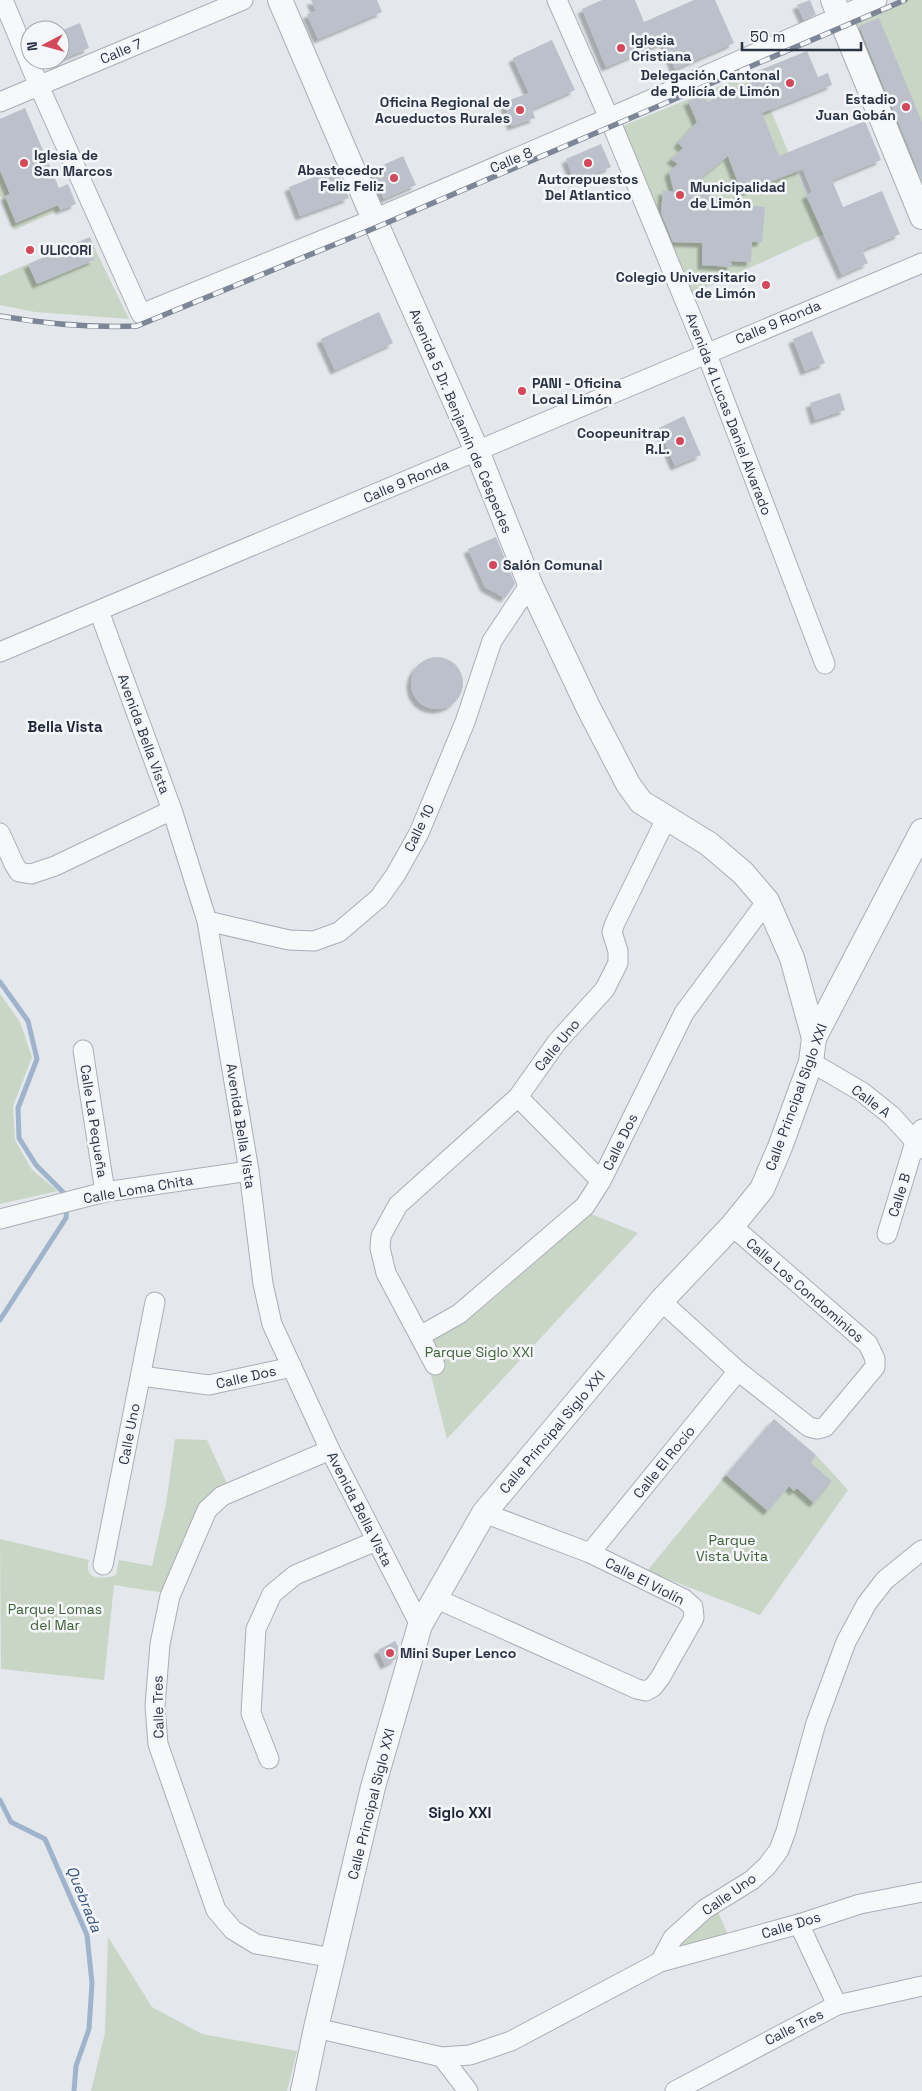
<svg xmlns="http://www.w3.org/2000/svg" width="922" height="2091" viewBox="0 0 922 2091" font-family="'Space Grotesk',sans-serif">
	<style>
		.green { fill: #c9d6c5 }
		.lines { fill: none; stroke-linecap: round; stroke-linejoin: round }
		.stream { stroke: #9fb4cc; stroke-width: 5 }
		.building { fill: #bbc0ca; filter: url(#shadow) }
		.minor-casing { stroke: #a9aeb7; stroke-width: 21 }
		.tertiary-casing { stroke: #a9aeb7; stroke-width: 26 }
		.minor { stroke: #f7f8fa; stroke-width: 19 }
		.tertiary { stroke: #f7f8fa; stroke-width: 24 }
		.rail-casing { stroke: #7d8696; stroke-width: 5.5 }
		.rail { stroke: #f4f6f9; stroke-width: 4; stroke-dasharray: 11; stroke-linecap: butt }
		.poi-dot { fill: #d1495b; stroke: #f4f6f9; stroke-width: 2 }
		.labels { text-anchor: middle; stroke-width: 5; stroke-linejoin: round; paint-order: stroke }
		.poi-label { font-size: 14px; font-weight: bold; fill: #2b3445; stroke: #f4f6f9; text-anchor: start }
		.street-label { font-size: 14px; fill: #2b3445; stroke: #f4f6f9 }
		.park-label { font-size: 14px; fill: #3f6138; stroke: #f4f6f9 }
		.neighbourhood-label { font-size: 15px; font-weight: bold; fill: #1d2536; stroke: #f4f6f9 }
		.water-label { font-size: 15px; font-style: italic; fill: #34527a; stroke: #f4f6f9 }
	</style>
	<defs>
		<filter id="shadow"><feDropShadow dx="-4.5" dy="4.5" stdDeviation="1" flood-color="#0004"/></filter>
	</defs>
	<rect width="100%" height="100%" fill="#e4e7ec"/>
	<g class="green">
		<polygon points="905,0 922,0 922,186 854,21"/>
		<polygon points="755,72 806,195 824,234 692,294 620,127"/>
		<polygon points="0,170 10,194 5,196 16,222 58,205 60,210 14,230 0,195"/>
		<polygon points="95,249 129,319 35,312 0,305 0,276 28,264 37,284 93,261 90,251"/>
		<polygon points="0,994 20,1022 32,1057 13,1106 15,1140 32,1170 58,1191 0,1204"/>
		<polygon points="591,1214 638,1233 447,1439 431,1375 446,1367 431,1336 485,1306"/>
		<path d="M175,1439L207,1440L229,1488L165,1593L114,1585L104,1680L1,1669L0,1539L89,1560C83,1580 102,1580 116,1575L119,1560L152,1566L166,1504Z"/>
		<polygon points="816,1455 848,1490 760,1615 647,1571 726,1475 768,1511 789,1486 794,1491 797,1488 814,1502 832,1481 811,1463"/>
		<polygon points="717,1909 729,1938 673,1955 678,1940"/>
		<polygon points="108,1937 152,2007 202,2034 297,2051 287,2091 91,2091 105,2033"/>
	</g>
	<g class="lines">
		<g class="stream">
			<polyline points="0,982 28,1021 37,1059 18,1108 19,1138 36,1165 64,1193 65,1197"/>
			<polyline points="0,1320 66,1218 67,1206"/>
			<polyline points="0,1800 11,1822 45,1839 87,1935 92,1983 89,2029 76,2066 74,2091"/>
		</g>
	</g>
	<g class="building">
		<polygon points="311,0 377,0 382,12 318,39 307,14 316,11"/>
		<polygon points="602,0 635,0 644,22 694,0 715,0 734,43 675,69 664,42 606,67 582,9"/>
		<polygon points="810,0 816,15 804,20 797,5"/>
		<polygon points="879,18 922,122 922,181 859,26"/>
		<polygon points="80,23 89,48 60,60 60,31"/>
		<polygon points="552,40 575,90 532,109 535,118 512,126 504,102 529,93 513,58"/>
		<polygon points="807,51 818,77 828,73 832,85 762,113 779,156 865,121 881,160 832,180 843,207 882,191 900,234 862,250 868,263 842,275 806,195 812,192 803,169 742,193 728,156 702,177 719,203 765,207 762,242 752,242 751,262 731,261 732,267 702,265 702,243 673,242 661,213 663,190 674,192 669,172 678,164 671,159 683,148 678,143 697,122 688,101 704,95 707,102 758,79 755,72"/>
		<polygon points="25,108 59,188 68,184 76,204 60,210 58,205 16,223 5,196 10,194 0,170 0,119"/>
		<polygon points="601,144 611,167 575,182 566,159"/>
		<polygon points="403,156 416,185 384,199 372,170"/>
		<polygon points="337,168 349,198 300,216 289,187"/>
		<polygon points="90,237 95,249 90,251 94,260 37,284 28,264"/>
		<polygon points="379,312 393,343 335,370 321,339"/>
		<polygon points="812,331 825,363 805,371 793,339"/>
		<polygon points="840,393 845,410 815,420 810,403"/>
		<polygon points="684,416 701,455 675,466 659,428"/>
		<polygon points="496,537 515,584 505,598 485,587 468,549"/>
		<circle cx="437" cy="683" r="26"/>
		<polygon points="774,1419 816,1455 811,1463 832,1481 814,1503 797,1488 794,1491 789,1486 768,1511 726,1475"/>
		<polygon points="395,1641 399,1648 396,1659 385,1665 378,1650"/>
	</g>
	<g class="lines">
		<defs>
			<g id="minor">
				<polyline points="3,0 39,86 141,314 374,219 609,118 877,0"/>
				<polyline points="557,0 613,127 706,352 825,664"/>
				<polyline points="0,102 243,0"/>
				<polyline points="99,611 172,810 207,921 249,1171 263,1284 272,1324 330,1450 420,1625"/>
				<polyline points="0,652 922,263"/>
				<polyline points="0,833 14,864 19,872 31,874 55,866 172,810"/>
				<polyline points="207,921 289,940 314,941 339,932 379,898 396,874 419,833 465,722 492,641 530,584"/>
				<polyline points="83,1050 105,1192"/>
				<polyline points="811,1062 862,1092 892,1116 922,1149"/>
				<polyline points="518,1097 601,1181"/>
				<polyline points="0,1219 105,1192 249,1171"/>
				<polyline points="887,1234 915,1142 922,1129"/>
				<polyline points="661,1301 738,1371 809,1427 817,1429 825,1427 875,1367 875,1359 868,1344 732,1226"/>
				<polyline points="420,1336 459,1314 585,1206 601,1181 684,1013 767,901"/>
				<polyline points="435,1365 386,1273 380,1248 381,1236 398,1205 518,1097 557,1042 605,989 618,963 618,951 612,932 615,923 667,817"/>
				<polyline points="141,1376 209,1385 292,1367"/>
				<polyline points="330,1450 222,1496 207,1510 170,1596 160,1644 155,1706 158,1744 216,1910 233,1930 256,1944 333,1958"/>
				<polyline points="590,1553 738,1371"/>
				<polyline points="103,1565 155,1302"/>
				<polyline points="435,1598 637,1689 646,1691 653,1687 660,1678 694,1618 693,1607 684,1599 590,1553 484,1513"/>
				<polyline points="269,1759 251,1713 256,1629 272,1594 295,1575 376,1541"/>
				<polyline points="799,1924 837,2005"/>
				<polyline points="660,1962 673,1938 705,1909 752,1880 767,1866 779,1850 786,1831 816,1723 846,1642 867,1603 885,1580 922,1550"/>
				<polyline points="316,2028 442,2057 470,2055 511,2041 660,1962 799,1924 860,1904 922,1892"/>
				<polyline points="442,2057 468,2091"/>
				<polyline points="675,2091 837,2005 922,1986"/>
			</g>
			<g id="tertiary">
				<polyline points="280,0 374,219 477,451 530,584 588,707 628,784 641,802 709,844 743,873 767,901 792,958 814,1038"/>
				<polyline points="833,0 922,217"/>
				<polyline points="303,2091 316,2028 373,1787 420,1625 484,1513 661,1301 732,1226 762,1189 780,1147 811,1062 814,1038 922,831"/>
			</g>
		</defs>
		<use href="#minor" class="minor-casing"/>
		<use href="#tertiary" class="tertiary-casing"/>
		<use href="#minor" class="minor"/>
		<use href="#tertiary" class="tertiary"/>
		<defs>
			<path id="rail" d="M0,316C46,324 90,328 137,326L377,227L905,0"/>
		</defs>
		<use href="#rail" class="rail-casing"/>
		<use href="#rail" class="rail"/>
	</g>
	<g class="poi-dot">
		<circle cx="621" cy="48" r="5"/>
		<circle cx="790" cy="83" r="5"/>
		<circle cx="906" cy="107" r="5"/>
		<circle cx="520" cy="110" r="5"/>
		<circle cx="24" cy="163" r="5"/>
		<circle cx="588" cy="163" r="5"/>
		<circle cx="394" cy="178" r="5"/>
		<circle cx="680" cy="195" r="5"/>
		<circle cx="30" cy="250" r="5"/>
		<circle cx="766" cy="285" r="5"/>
		<circle cx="522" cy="391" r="5"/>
		<circle cx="680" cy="441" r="5"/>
		<circle cx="493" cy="565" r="5"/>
		<circle cx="390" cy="1653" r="5"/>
	</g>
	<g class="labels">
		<g class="poi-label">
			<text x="631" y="45">Iglesia<tspan x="631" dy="16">Cristiana</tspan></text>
			<text x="780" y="80" text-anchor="end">Delegación Cantonal<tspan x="780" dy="16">de Policía de Limón</tspan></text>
			<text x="896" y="104" text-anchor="end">Estadio<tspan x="896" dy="16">Juan Gobán</tspan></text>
			<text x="510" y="107" text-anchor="end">Oficina Regional de<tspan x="510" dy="16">Acueductos Rurales</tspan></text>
			<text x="34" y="160">Iglesia de<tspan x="34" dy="16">San Marcos</tspan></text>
			<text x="384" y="175" text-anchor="end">Abastecedor<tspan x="384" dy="16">Feliz Feliz</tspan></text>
			<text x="588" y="184" text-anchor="middle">Autorepuestos<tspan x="588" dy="16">Del Atlantico</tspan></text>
			<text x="690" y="192">Municipalidad<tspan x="690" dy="16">de Limón</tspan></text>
			<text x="40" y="255">ULICORI</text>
			<text x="756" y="282" text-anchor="end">Colegio Universitario<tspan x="756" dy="16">de Limón</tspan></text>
			<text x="532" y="388">PANI - Oficina<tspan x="532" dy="16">Local Limón</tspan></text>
			<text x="670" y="438" text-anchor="end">Coopeunitrap<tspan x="670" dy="16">R.L.</tspan></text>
			<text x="503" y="570">Salón Comunal</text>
			<text x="400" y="1658">Mini Super Lenco</text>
		</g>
		<g class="street-label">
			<text transform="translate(121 51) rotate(-23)" y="5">Calle 7</text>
			<text transform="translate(511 160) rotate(-23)" y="5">Calle 8</text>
			<text transform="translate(778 322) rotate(-23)" y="5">Calle 9 Ronda</text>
			<text transform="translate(729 414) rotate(69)" y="5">Avenida 4 Lucas Daniel Alvarado</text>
			<text transform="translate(461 421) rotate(67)" y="5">Avenida 5 Dr. Benjamín de Céspedes</text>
			<text transform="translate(406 481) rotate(-23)" y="5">Calle 9 Ronda</text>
			<text transform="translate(144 734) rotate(70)" y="5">Avenida Bella Vista</text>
			<text transform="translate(419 828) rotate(-64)" y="5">Calle 10</text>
			<text transform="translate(557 1045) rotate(-51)" y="5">Calle Uno</text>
			<text transform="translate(796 1097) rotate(-70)" y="5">Calle Principal Siglo XXI</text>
			<text transform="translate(871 1101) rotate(37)" y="5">Calle A</text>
			<text transform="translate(94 1121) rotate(81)" y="5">Calle La Pequeña</text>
			<text transform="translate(241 1126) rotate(81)" y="5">Avenida Bella Vista</text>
			<text transform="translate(620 1142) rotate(-64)" y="5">Calle Dos</text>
			<text transform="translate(138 1189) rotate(-10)" y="5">Calle Loma Chita</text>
			<text transform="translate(899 1195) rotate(-73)" y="5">Calle B</text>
			<text transform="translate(805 1290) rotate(41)" y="5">Calle Los Condominios</text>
			<text transform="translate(246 1377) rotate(-13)" y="5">Calle Dos</text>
			<text transform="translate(552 1432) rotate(-50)" y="5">Calle Principal Siglo XXI</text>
			<text transform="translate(129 1434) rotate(-79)" y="5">Calle Uno</text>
			<text transform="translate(664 1462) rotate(-51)" y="5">Calle El Rocío</text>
			<text transform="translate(360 1509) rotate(63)" y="5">Avenida Bella Vista</text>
			<text transform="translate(645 1581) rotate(27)" y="5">Calle El Violín</text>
			<text transform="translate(158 1707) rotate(-91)" y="5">Calle Tres</text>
			<text transform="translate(371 1804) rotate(-76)" y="5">Calle Principal Siglo XXI</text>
			<text transform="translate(729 1894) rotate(-35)" y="5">Calle Uno</text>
			<text transform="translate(791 1925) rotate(-17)" y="5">Calle Dos</text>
			<text transform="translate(794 2027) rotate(-27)" y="5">Calle Tres</text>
		</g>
		<g class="park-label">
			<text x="479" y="1357">Parque Siglo XXI</text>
			<text x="732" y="1545">Parque<tspan x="732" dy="16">Vista Uvita</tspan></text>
			<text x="55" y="1614">Parque Lomas<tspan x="55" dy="16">del Mar</tspan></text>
		</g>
		<g class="neighbourhood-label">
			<text x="65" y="732">Bella Vista</text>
			<text x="460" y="1818">Siglo XXI</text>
		</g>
		<g class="water-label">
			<text transform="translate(84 1899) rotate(68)" y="5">Quebrada</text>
		</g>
	</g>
	<g transform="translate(45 45) rotate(264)"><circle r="24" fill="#f4f6f9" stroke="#a4a8b1"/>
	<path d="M0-4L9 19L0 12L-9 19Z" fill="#d1495b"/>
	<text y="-8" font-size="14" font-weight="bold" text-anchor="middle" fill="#2b3445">N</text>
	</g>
	<path d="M742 42v8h119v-8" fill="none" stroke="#2b3445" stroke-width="2.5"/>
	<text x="750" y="42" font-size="15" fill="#2b3445" stroke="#f4f6f9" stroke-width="4" paint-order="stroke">50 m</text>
</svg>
